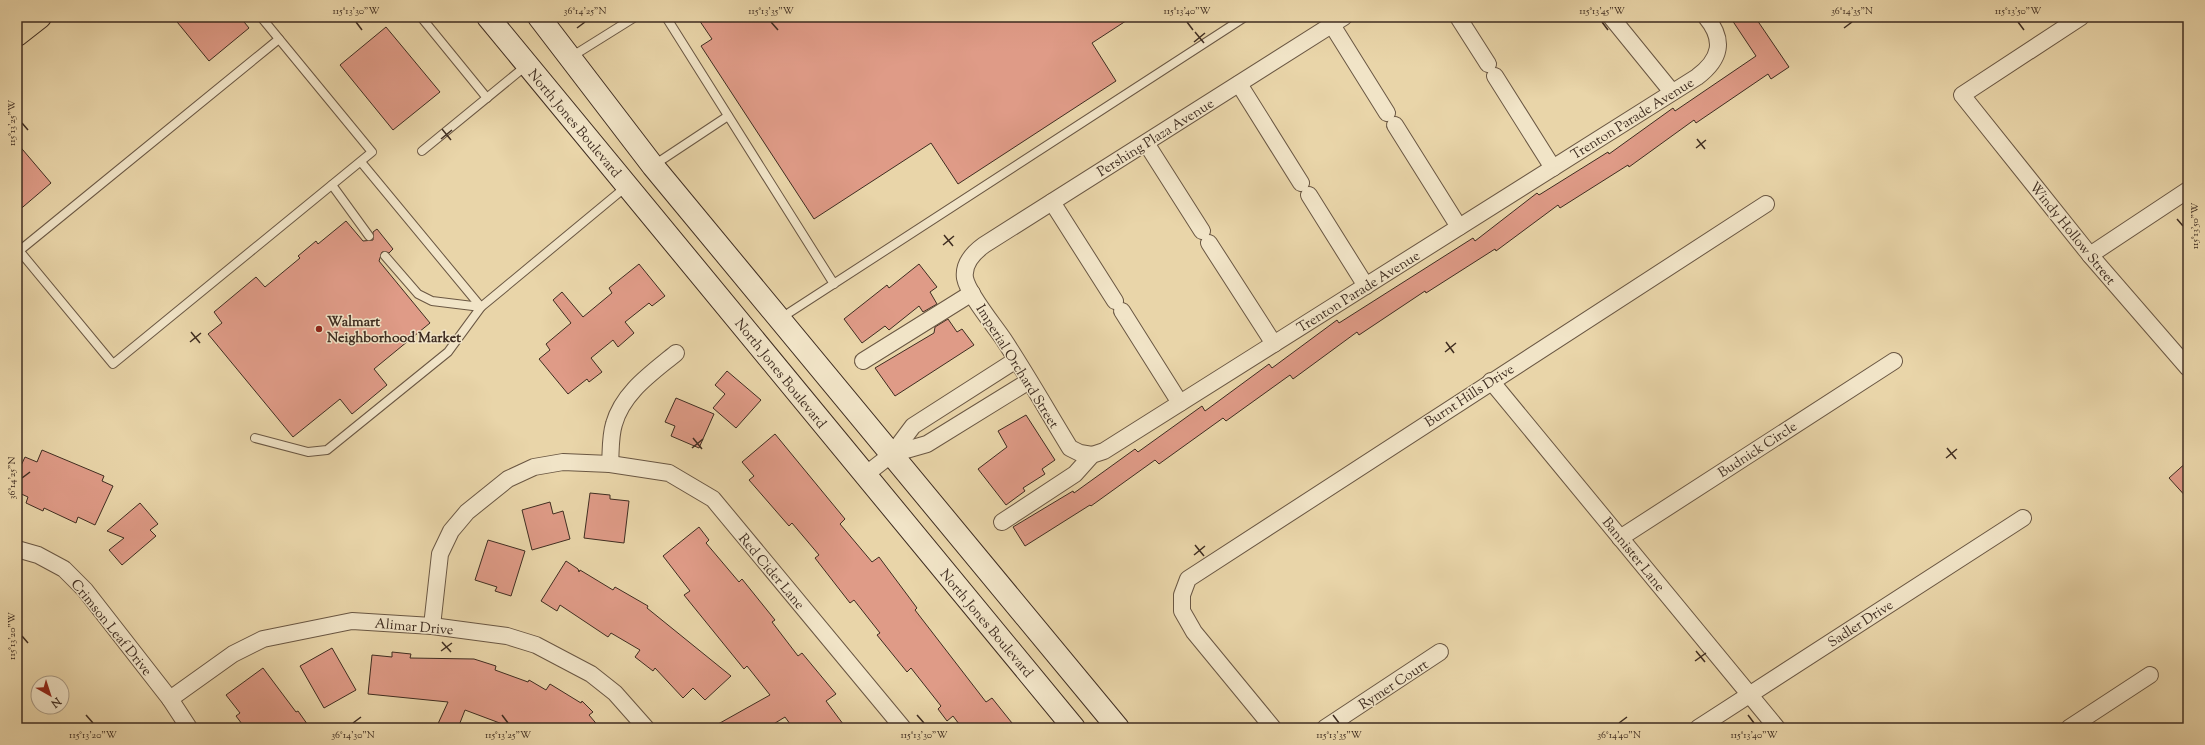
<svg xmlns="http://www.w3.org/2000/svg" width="2205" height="745" viewBox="0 0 2205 745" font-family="'Sorts Mill Goudy',serif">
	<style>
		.building { fill: #df9b87; stroke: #3f2d21 }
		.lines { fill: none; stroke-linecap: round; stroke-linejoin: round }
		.lane-casing { stroke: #6a5743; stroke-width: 10 }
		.street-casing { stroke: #6a5743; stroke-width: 18 }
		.secondary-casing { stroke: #3f2d21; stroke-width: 24 }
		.primary-casing { stroke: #3f2d21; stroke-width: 24 }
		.lane { stroke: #f1e4c7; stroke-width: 8 }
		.street { stroke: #f1e4c7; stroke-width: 16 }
		.secondary { stroke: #f1e4c7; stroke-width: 22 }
		.primary { stroke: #e9d5a9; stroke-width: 22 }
		.ticks { fill: none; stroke: #3f2d21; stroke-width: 1.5 }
		.poi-dot { fill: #8f2418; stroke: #f1e4c7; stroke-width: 1.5 }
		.labels { text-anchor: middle; stroke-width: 3; stroke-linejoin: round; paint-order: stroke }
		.street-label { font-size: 14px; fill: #3f2d21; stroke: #f1e4c7 }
		.poi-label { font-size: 14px; font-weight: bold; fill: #3f2d21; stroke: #f1e4c7; text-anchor: start }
		.neatline { fill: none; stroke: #3f2d21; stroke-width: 1.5 }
		.ticks-label { font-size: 10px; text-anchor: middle; fill: #3f2d21 }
	</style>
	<rect width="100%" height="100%" fill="#e9d5a9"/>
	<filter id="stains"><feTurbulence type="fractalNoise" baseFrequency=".005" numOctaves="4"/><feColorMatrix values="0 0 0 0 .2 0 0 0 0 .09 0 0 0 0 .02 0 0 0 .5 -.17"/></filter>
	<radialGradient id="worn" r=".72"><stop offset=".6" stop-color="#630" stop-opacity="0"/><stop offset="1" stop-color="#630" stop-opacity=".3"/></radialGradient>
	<g class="building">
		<polygon points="173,17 240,17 249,28 209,61"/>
		<polygon points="697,17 1132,17 1092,43 1116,81 958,184 931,143 814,219 701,46 712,39"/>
		<polygon points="1730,17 1755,17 1789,67 1771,79 1768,74 1696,123 1694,120 1629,167 1628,165 1560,208 1558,205 1496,251 1495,249 1426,293 1425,291 1359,335 1357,332 1293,379 1290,375 1226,421 1223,418 1159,464 1155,460 1091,506 1090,505 1025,546 1013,527 1073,491 1074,493 1135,449 1138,452 1202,406 1205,411 1269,364 1272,368 1337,320 1339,323 1473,238 1475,241 1537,193 1539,195 1608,152 1609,154 1673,108 1675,111 1756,56"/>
		<polygon points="386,27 440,92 393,130 340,65"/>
		<polygon points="17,143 51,183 17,212"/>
		<polygon points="346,221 363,241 373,240 373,232 377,229 393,249 389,253 382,252 379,261 430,323 374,369 387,385 352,414 340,399 293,437 208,334 222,323 214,312 256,277 265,287 300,258 298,256 316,241 318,244"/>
		<polygon points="639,264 665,296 652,306 649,303 625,322 634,333 618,347 613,340 591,358 602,372 589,382 587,379 568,394 539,359 550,350 546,344 571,323 553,300 562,292 583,317 612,293 609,288"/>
		<polygon points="919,264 937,287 930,292 937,304 923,312 919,306 889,330 885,326 862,343 844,319 887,285 889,288"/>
		<polygon points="948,319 957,332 962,329 974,345 895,396 875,368 934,333 935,327"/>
		<polygon points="727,371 761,400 736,428 713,408 725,394 715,385"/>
		<polygon points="676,398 714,414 699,448 671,436 675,426 665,422"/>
		<polygon points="1026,415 1055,460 1042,469 1045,474 1023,488 1025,491 1006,505 978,469 1007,447 998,431"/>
		<polygon points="775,434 845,519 840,524 872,562 879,557 917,608 915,610 986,702 992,698 1016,728 962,728 953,716 947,721 938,709 941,706 911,668 907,672 877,635 880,633 854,600 850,603 815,558 819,555 792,523 789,526 749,480 754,476 742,462"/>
		<polygon points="42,450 104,476 102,481 113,486 95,525 78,517 76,523 44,508 43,511 26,503 28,497 17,492 17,474 25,457 37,462"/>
		<polygon points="2188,461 2188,499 2169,478"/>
		<polygon points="590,493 610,495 610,499 629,501 624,543 584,538"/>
		<polygon points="550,502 553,514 563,511 570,539 532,550 522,510"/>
		<polygon points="140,503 158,524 150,530 156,536 122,565 109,550 124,538 107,531"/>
		<polygon points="699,527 709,540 706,543 739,582 742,579 775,620 772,622 798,656 802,653 836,694 826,701 846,728 793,728 785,717 767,728 711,728 770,695 747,666 744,669 684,595 690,591 663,556"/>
		<polygon points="488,540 525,551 511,596 495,591 497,587 475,580"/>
		<polygon points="566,561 578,569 579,572 580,570 613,590 615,587 648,606 647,608 731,676 705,700 693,688 683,698 655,668 653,671 635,657 640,650 611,633 608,637 560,605 557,611 541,601"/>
		<polygon points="332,648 356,690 324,708 300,666"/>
		<polygon points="392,652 411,654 410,658 474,659 496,666 495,670 528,682 529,680 546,690 550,684 581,703 582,701 593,712 589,715 600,728 513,728 465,710 458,728 436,728 448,702 368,694 372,655 392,657"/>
		<polygon points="263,668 296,712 298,711 310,728 245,728 236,716 240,713 226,695"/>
	</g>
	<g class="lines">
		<defs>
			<g id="lane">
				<polyline points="421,17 487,98"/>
				<polyline points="666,17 834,284"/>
				<polyline points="571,57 635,17"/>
				<polyline points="422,151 527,65"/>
				<polyline points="361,162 481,307 627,186"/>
				<polyline points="654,165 728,116"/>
				<polyline points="332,185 369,236"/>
				<polyline points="17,248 113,364 372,152 261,17"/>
				<polyline points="19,251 279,39"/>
				<polyline points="781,318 1245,17"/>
				<polyline points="255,438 308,452 327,450 448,352 481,307 432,301 418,294 385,256"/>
			</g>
			<g id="street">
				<polyline points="1458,17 1488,64"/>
				<polyline points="1611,17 1672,92"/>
				<polyline points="2081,17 1962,95 2090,255 2188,368"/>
				<polyline points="1332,25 1387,113"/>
				<polyline points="1495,76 1553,168"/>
				<polyline points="1239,84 1301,183"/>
				<polyline points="1395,125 1459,227"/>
				<polyline points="1146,143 1202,231"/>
				<polyline points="1309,195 1366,286"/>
				<polyline points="1052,202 1115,301"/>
				<polyline points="1209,243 1274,344"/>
				<polyline points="2090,255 2188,190"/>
				<polyline points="1122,311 1180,403"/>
				<polyline points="863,361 972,293"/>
				<polyline points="1491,381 1777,728"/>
				<polyline points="892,454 927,444 1029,381"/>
				<path d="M1092,455L1080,453L1070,448C1048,412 1027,375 1004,340C994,325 968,294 965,278C963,264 973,253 984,245L1344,17"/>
				<path d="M610,464C611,452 610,437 614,424C623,392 652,373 676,353"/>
				<polyline points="865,475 892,454 913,426 1016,360"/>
				<path d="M1002,522L1075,474L1092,455L1104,451L1697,77C1721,59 1725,40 1706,17"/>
				<polyline points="1620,538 1894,361"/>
				<polyline points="17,549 38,555 64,569 85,590 170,699 189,728"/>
				<polyline points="432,626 440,554 451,531 467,512 508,479 534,467 563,462 610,464 669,473 713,499 903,728"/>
				<polyline points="170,699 233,654 263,639 352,621 432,626 507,636 536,645 591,674 615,693 646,728"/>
				<polyline points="1273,728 1194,632 1182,611 1182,595 1188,579 1766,204"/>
				<polyline points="1325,728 1440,652"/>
				<polyline points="1698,728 2023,518"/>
				<polyline points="2069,728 2150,675"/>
			</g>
			<g id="secondary">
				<polyline points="488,17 1074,728"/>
				<polyline points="539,17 653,166 1118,728"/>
			</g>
			<polyline id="primary" points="17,35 40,17"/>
		</defs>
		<use href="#lane" class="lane-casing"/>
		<use href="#street" class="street-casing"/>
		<use href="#secondary" class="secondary-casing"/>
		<use href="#primary" class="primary-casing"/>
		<use href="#lane" class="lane"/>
		<use href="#street" class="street"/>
		<use href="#secondary" class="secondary"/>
		<use href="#primary" class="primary"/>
	</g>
	<path class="ticks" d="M356,22L362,30M771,22L778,30M1187,22L1193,30M1602,22L1608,30M2018,22L2024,30M577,28L585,22M1844,28L1852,22M1195,32L1204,43M1194,42L1205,33M22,123L28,130M442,129L451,140M441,139L452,130M1697,139L1705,149M1696,148L1706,140M2177,219L2183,226M944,235L953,246M943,245L954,236M191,332L200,343M190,342L201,333M1446,342L1454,353M1445,352L1456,343M693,438L702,449M692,448L703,439M1947,448L1956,459M1946,458L1957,449M22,478L30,472M1195,545L1204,556M1194,555L1205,546M22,636L28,643M442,642L451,652M441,651L452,643M1696,651L1705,662M1695,661L1706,653M86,715L93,723M502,715L508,723M917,715L924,723M1333,715L1339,723M1748,715L1754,723M353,723L361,717M1619,723L1627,717"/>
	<circle class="poi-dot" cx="319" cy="329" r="4"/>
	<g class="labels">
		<g class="street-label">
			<text transform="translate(1632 118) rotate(-32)" y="5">Trenton Parade Avenue</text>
			<text transform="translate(575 123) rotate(50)" y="5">North Jones Boulevard</text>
			<text transform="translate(1155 137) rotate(-32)" y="5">Pershing Plaza Avenue</text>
			<text transform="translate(2073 233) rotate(51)" y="5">Windy Hollow Street</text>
			<text transform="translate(1358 291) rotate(-32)" y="5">Trenton Parade Avenue</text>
			<text transform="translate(1018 366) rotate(58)" y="5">Imperial Orchard Street</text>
			<text transform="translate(781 373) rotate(51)" y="5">North Jones Boulevard</text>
			<text transform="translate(1469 395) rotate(-33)" y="5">Burnt Hills Drive</text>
			<text transform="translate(1757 449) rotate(-33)" y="5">Budnick Circle</text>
			<text transform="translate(1634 554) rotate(51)" y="5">Bannister Lane</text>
			<text transform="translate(772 571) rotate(50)" y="5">Red Cider Lane</text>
			<text transform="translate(987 623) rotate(50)" y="5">North Jones Boulevard</text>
			<text transform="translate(1860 623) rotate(-33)" y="5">Sadler Drive</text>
			<text transform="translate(414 626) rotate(5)" y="5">Alimar Drive</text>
			<text transform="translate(112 627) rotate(51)" y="5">Crimson Leaf Drive</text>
			<text transform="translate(1393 684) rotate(-33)" y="5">Rymer Court</text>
		</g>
		<g class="poi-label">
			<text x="327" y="326">Walmart<tspan x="327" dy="16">Neighborhood Market</tspan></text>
		</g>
	</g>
	<rect width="2205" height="745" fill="none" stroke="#e9d5a9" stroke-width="44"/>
	<g transform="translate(50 695) rotate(141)"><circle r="19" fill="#f1e4c7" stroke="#aa9b85"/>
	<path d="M0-3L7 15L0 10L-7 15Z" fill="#8f2418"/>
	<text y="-6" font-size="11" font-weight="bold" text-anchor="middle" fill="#3f2d21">N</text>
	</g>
	<rect x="22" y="22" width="2161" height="701" class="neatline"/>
	<g class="ticks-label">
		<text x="356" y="14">115°13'30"W</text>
		<text x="585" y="14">36°14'25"N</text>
		<text x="771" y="14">115°13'35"W</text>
		<text x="1187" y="14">115°13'40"W</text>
		<text x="1602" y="14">115°13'45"W</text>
		<text x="1852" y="14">36°14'35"N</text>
		<text x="2018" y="14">115°13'50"W</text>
		<text transform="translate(11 123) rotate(-90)" y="4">115°13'25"W</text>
		<text transform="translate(2194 226) rotate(-90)" y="4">115°13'50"W</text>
		<text transform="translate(11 478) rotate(-90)" y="4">36°14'25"N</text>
		<text transform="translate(11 636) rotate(-90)" y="4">115°13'20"W</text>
		<text x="93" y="738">115°13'20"W</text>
		<text x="353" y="738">36°14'30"N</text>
		<text x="508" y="738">115°13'25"W</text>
		<text x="924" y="738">115°13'30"W</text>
		<text x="1339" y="738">115°13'35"W</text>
		<text x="1619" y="738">36°14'40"N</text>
		<text x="1754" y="738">115°13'40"W</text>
	</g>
	<rect width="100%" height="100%" filter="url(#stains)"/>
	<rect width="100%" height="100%" fill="url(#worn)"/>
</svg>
